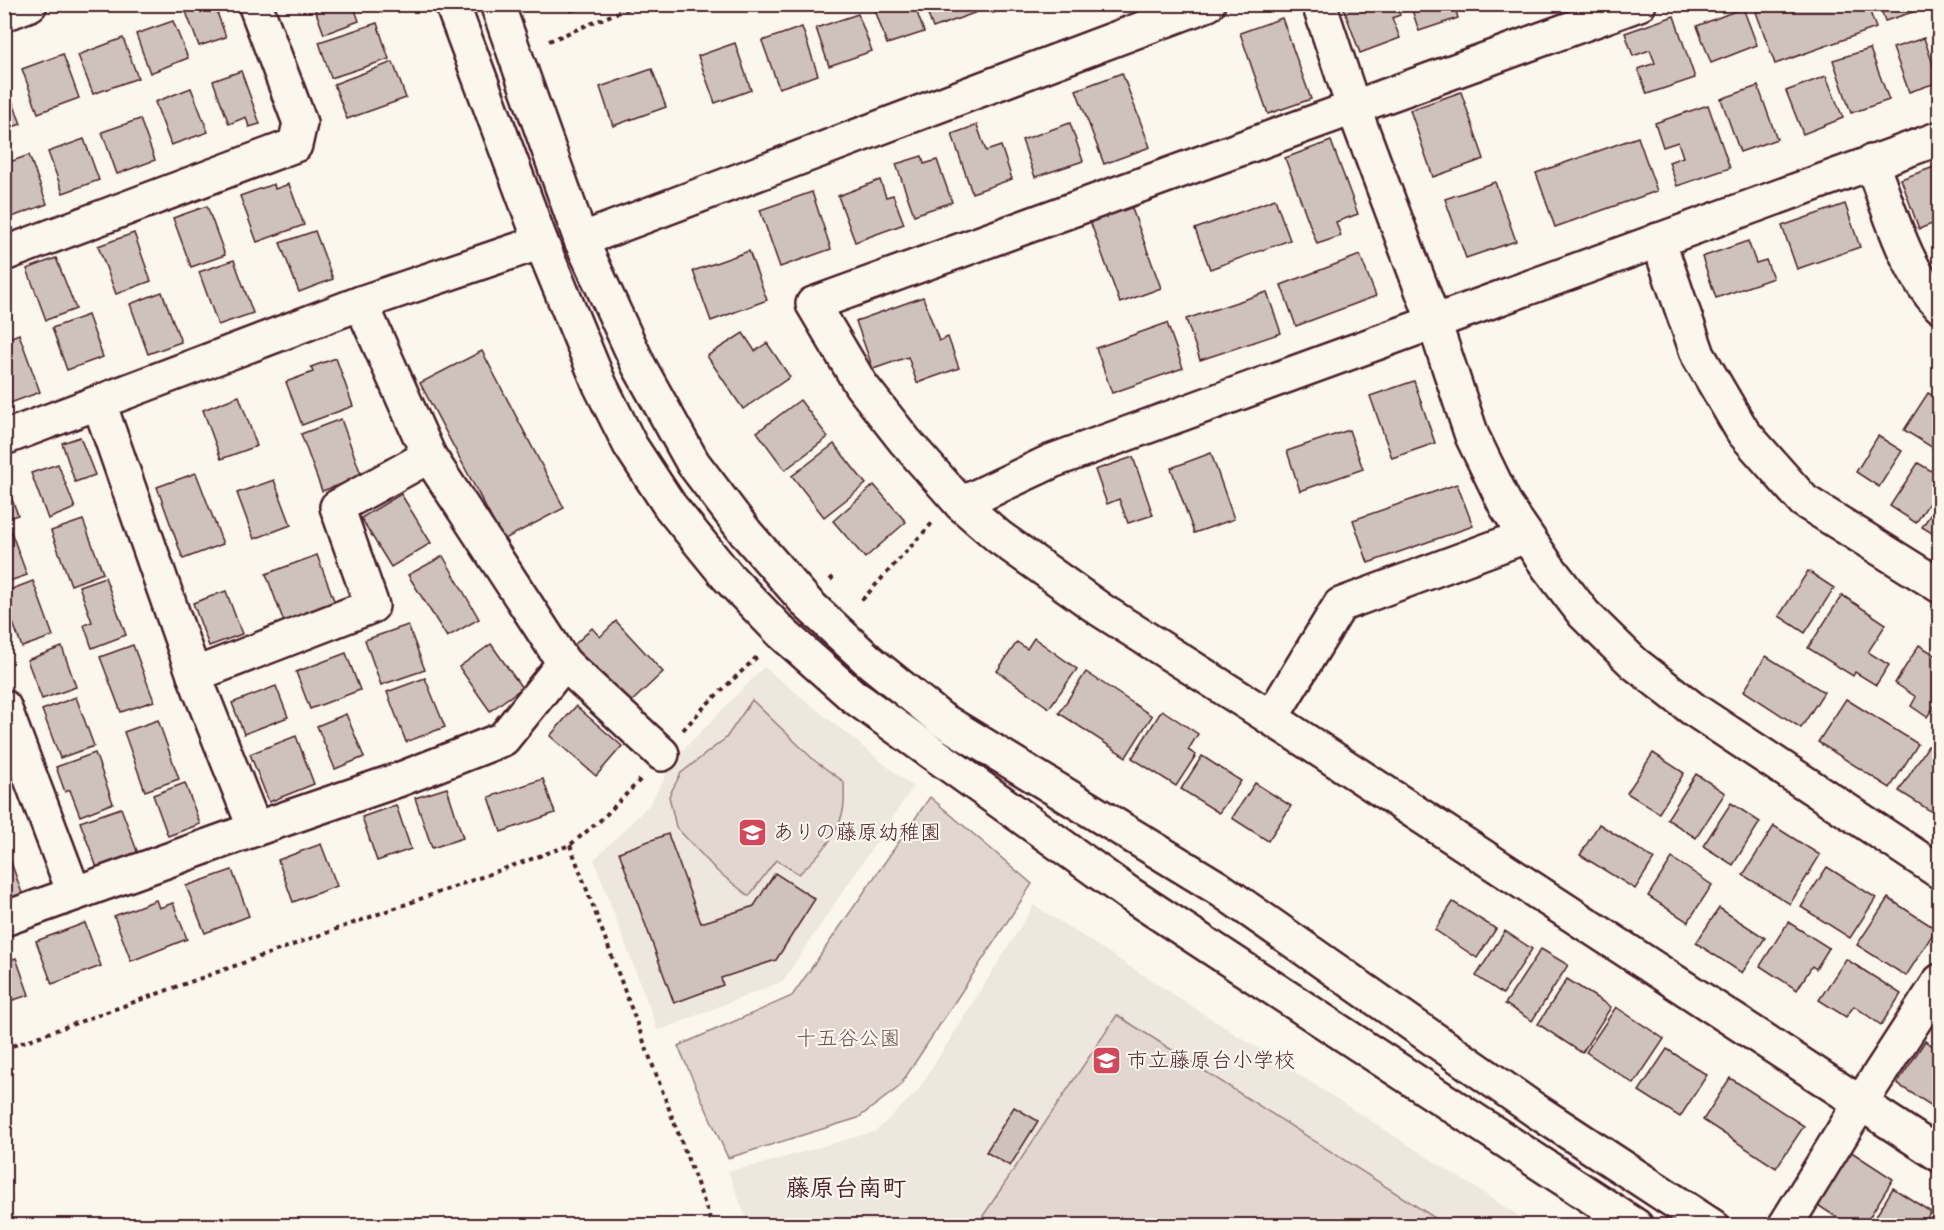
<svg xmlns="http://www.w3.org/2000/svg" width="1944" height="1230" viewBox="0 0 1944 1230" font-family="Itim,'Klee One',sans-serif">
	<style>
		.built { fill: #eee7de }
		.green { fill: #e2d7d0; stroke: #967b7e; stroke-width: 1.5 }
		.building { fill: #cfc2bc; stroke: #4a1f2b; stroke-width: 1.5 }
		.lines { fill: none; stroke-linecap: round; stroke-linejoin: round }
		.street-casing { stroke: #4a1f2b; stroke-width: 38 }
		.secondary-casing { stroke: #4a1f2b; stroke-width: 38 }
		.path { stroke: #4a1f2b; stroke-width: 4; stroke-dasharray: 4.5 4.5; stroke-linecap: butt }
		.street { stroke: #fbf7ec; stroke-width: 33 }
		.secondary { stroke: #fbf7ec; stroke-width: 33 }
		.labels { text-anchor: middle; stroke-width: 4.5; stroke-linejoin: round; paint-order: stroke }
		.poi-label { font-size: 21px; fill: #4a1f2b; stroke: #fbf7ec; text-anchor: start }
		.park-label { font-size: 21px; fill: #704d54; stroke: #fbf7ec }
		.quarter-label { font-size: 24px; font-weight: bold; fill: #4a1f2b; stroke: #fbf7ec }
	</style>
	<rect width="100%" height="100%" fill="#fbf7ec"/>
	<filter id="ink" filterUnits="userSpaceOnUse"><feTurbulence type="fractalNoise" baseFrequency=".0167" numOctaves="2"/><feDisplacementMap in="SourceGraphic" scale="12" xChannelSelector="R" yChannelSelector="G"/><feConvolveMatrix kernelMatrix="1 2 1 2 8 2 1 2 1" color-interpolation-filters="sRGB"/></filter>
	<g filter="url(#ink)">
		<g class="built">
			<polygon points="764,667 913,787 783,981 658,1031 594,860 650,804 677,756"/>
			<polygon points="1034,905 1533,1225 749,1225 728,1171 758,1165 876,1131 917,1092"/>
		</g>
		<g class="green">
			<path d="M752,700L815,761L844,782C844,791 845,802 843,811C837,838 818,856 799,874L776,860L749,896L717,871L676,827L669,796L681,773L726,738Z"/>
			<polygon points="930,797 1032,884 899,1087 858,1118 728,1158 678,1046 792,996"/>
			<polygon points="1117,1015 1446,1225 977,1225"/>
		</g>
		<g class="building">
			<polygon points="183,4 214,4 226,37 199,46"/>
			<polygon points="313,4 353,4 359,21 324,34"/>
			<polygon points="569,4 590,4 571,12"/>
			<polygon points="873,4 914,4 924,32 887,44"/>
			<polygon points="924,4 974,4 977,12 933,28"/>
			<polygon points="990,4 1017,4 993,13"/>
			<polygon points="1342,4 1396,4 1400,15 1392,18 1400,38 1360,53"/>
			<polygon points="1410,4 1454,4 1458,18 1419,31"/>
			<polygon points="1461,4 1486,4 1464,12"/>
			<polygon points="1777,4 1867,4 1876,28 1775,64 1756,12"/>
			<polygon points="1879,4 1917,4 1919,10 1885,21"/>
			<polygon points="1743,8 1757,45 1711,63 1697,26"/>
			<polygon points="858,14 872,51 829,66 816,28"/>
			<polygon points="1674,16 1695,78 1647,94 1638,69 1655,63 1650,50 1633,56 1625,33"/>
			<polygon points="1282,18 1311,99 1268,114 1240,33"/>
			<polygon points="173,21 188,58 150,73 136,34"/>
			<polygon points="377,23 389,59 331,78 319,42"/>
			<polygon points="802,27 818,75 779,88 762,41"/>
			<polygon points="123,38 138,78 93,94 78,55"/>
			<polygon points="1924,38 1939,82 1909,92 1893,48"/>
			<polygon points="735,43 751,90 715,103 698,56"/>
			<polygon points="1870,49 1889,100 1851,113 1833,60"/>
			<polygon points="63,54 79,98 38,113 22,69"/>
			<polygon points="393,62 406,98 347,119 334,84"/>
			<polygon points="652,69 666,107 613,126 600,87"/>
			<polygon points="241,71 260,124 249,127 246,117 229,124 213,81"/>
			<polygon points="1122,73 1150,147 1104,164 1076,90"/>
			<polygon points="1826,76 1843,118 1803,134 1786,91"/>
			<polygon points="4,79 21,124 4,130"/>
			<polygon points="1758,86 1777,139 1740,152 1721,99"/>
			<polygon points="191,88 208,132 171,145 155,102"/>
			<polygon points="1461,92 1484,159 1433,177 1410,110"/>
			<polygon points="1708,105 1730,168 1677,186 1669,162 1683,157 1678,142 1663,147 1655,123"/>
			<polygon points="140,119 155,160 117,174 102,132"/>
			<polygon points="1070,123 1083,161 1035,177 1022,140"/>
			<polygon points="977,125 986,151 1001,146 1012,179 972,193 952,134"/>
			<polygon points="1638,137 1657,191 1555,227 1536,173"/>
			<polygon points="84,139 99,180 63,193 48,152"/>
			<polygon points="1331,141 1358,214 1336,222 1341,236 1317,244 1285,158"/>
			<polygon points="29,155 47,204 12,217 4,198 4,164"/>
			<polygon points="922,156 924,164 937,160 952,202 914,215 896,164"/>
			<polygon points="1934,167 1940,182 1940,221 1919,229 1901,179"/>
			<polygon points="880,180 886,197 893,195 904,224 855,242 838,196"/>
			<polygon points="1495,182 1516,241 1466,258 1445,199"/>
			<polygon points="274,184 275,189 289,184 304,225 257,242 240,196"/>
			<polygon points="812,192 831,249 780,267 760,210"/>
			<polygon points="1275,199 1290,240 1210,269 1195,229"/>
			<polygon points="1845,204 1860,247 1797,269 1782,226"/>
			<polygon points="207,206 225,255 191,267 173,218"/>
			<polygon points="1131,206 1161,288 1120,303 1090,221"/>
			<polygon points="315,231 333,279 299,292 280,243"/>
			<polygon points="134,233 151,281 116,294 98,246"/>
			<polygon points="1748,241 1756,263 1766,260 1773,278 1716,298 1702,257"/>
			<polygon points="749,251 767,300 711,321 693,271"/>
			<polygon points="1360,255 1376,296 1296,326 1281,285"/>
			<polygon points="56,258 76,309 46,320 27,269"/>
			<polygon points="234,260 253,313 218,325 199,272"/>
			<polygon points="162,292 181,342 148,354 130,304"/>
			<polygon points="1267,292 1281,333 1200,360 1186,319"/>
			<polygon points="923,297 939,341 948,337 959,368 917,383 908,357 873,369 856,321"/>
			<polygon points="88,315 103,357 67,370 52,328"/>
			<polygon points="1167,323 1183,368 1112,393 1096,348"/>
			<polygon points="743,333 755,351 767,343 790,377 743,409 707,356"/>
			<polygon points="19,334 40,392 5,405 4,340"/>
			<polygon points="482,351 564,508 503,540 420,383"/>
			<polygon points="336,358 353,406 302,425 286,382 313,372 311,367"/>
			<polygon points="1414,381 1435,443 1392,458 1370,396"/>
			<polygon points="1928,393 1940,400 1938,451 1904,430"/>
			<polygon points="239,396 257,446 221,459 203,410"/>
			<polygon points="800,400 828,437 785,470 757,432"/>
			<polygon points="341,419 362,477 322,491 301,434"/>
			<polygon points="1349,430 1363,469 1300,491 1287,451"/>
			<polygon points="1878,436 1902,451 1879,487 1856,472"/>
			<polygon points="80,437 95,475 75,482 62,443"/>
			<polygon points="834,444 866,484 824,517 792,476"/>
			<polygon points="1211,453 1234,519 1194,533 1171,468"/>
			<polygon points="1133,457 1153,515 1128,523 1119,499 1107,504 1095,470"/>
			<polygon points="1918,463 1940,476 1940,486 1916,523 1890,506"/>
			<polygon points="58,464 75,508 48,519 31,473"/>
			<polygon points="196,473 223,544 183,559 157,487"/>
			<polygon points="4,478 18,515 4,519"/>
			<polygon points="274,480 291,525 254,539 237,493"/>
			<polygon points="1457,484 1473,526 1368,563 1353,520"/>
			<polygon points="874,485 906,522 865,558 833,521"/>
			<polygon points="401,494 431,543 391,567 361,518"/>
			<polygon points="1940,500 1940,538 1922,527"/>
			<polygon points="83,520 103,573 71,585 51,531"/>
			<polygon points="10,529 27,575 4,583 4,531"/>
			<polygon points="317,555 335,603 284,622 266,574"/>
			<polygon points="443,556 479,619 447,637 408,575"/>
			<polygon points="1808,571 1834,588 1805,633 1779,616"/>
			<polygon points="105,577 126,635 92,648 84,625 92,622 79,586"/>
			<polygon points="33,581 53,636 22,647 4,599 4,592"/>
			<polygon points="226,591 242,634 209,646 193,603"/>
			<polygon points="1842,595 1886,624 1868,652 1889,665 1876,685 1855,672 1853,676 1808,648"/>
			<polygon points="616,621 663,672 626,707 571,648 592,628 600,637"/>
			<polygon points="408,625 425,670 381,685 365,640"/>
			<polygon points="1034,638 1077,669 1049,708 997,671 1017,642 1027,649"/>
			<polygon points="491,644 522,688 490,711 459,667"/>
			<polygon points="133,645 154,701 121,712 100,657"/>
			<polygon points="1919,645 1940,658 1940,685 1936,691 1940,693 1940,698 1927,717 1911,706 1916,697 1895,683"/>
			<polygon points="62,647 76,687 42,699 27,660"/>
			<polygon points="346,653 360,690 310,709 296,672"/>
			<polygon points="1766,656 1824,692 1801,728 1744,691"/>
			<polygon points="1086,672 1152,716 1126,757 1059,713"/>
			<polygon points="425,678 445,727 406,742 387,692"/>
			<polygon points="276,686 288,717 244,734 232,703"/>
			<polygon points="76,697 94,746 60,758 42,710"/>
			<polygon points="1846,699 1918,744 1890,788 1818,742"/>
			<polygon points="576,706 622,746 596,776 550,736"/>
			<polygon points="1162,710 1198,734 1188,750 1196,755 1176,786 1132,758"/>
			<polygon points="346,714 364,757 335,769 317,726"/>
			<polygon points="158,720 179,779 145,791 124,732"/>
			<polygon points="296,736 314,784 269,802 250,754"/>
			<polygon points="1928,746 1940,753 1940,817 1899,791"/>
			<polygon points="95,753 113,803 80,816 70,790 65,792 56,767"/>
			<polygon points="1653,753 1684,773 1659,813 1627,793"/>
			<polygon points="1202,756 1241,781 1219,813 1181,789"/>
			<polygon points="1696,774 1725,793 1696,838 1667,819"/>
			<polygon points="543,779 555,813 501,832 489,797"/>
			<polygon points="185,783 200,824 168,836 153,795"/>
			<polygon points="1255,783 1291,806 1268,841 1232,818"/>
			<polygon points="447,788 463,838 432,848 415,798"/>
			<polygon points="1731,803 1760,822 1733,865 1703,846"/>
			<polygon points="396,805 411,849 377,861 362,817"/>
			<polygon points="121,808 140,859 99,873 80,822"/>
			<polygon points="1599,824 1654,859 1635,889 1580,855"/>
			<polygon points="1774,826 1820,855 1790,904 1743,875"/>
			<polygon points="668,834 701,923 754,906 775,873 815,899 776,960 721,978 723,985 674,1003 619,852"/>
			<polygon points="321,844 337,886 293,902 278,860"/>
			<polygon points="6,848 23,896 4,903 4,849"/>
			<polygon points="1672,858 1712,885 1688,922 1648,896"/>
			<polygon points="1827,867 1876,898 1850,938 1801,907"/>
			<polygon points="232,870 249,916 205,933 186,886"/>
			<polygon points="1888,898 1936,929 1906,976 1857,945"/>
			<polygon points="156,900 159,908 173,903 187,939 131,961 114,916"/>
			<polygon points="1453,902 1496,929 1477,958 1435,930"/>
			<polygon points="1719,908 1765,938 1742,973 1696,943"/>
			<polygon points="1788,922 1829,948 1816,969 1812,966 1797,990 1760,966"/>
			<polygon points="85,923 101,966 52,984 36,941"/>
			<polygon points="1505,931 1532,949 1503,994 1476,976"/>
			<polygon points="1541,949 1568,965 1532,1021 1505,1004"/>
			<polygon points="16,958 29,995 4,1003 4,962"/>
			<polygon points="1846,959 1901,994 1881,1025 1854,1006 1846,1017 1819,1000"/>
			<polygon points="1567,979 1611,1007 1582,1053 1538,1024"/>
			<polygon points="1616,1007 1664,1039 1634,1084 1586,1052"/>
			<polygon points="1925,1041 1940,1050 1940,1111 1897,1084"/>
			<polygon points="1667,1049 1707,1075 1680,1117 1639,1091"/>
			<polygon points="1730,1078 1804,1126 1776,1168 1703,1120"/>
			<polygon points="1014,1107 1038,1121 1010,1166 986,1152"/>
			<polygon points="1850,1151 1893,1179 1864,1226 1850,1226 1816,1204"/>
			<polygon points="1893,1188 1931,1212 1922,1226 1870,1226"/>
		</g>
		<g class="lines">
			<defs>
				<g id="street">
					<polyline points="1319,4 1354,109 1434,322 1472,436 1506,506 1548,567 1584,614 1634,663 1693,709 1940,872"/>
					<polyline points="1639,4 813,304 861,385 905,441 961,504 999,537 1101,610 1271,718 1940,1155"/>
					<polyline points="4,14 30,4"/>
					<path d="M1871,162C1890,210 1904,268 1940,306"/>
					<polyline points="581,240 1208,4"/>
					<polyline points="1658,240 1698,355 1743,432 1804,501 1940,586"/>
					<polyline points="4,254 295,145 300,123 255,4"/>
					<polyline points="361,303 429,456 564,663 662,754"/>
					<polyline points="99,403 194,675 255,829"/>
					<polyline points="4,438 361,303 541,242"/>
					<polyline points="961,504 1052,461 1940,138"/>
					<polyline points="194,675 372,606 337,507 429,456"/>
					<polyline points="4,707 74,893"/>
					<polyline points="1271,718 1340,605 1526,536"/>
					<polyline points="4,919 255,829 398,780 503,739 564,663"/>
					<polyline points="1785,1226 1860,1104 1940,981"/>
				</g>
				<g id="secondary">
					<polyline points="452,4 541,242 600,385 630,445 670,506 727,576 782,633 853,696 1128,893 1636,1226"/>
					<polyline points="497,4 581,240 639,366 693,463 746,533 808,604 868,660 941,719 1218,888 1535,1110 1712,1226"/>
				</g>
			</defs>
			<use href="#street" class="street-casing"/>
			<use href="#secondary" class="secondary-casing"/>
			<g class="path">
				<polyline points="549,41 638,4"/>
				<polyline points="830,580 836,574"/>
				<polyline points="862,600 934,521"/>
				<polyline points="683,730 705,706 759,655"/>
				<polyline points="570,845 713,1226"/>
				<polyline points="4,1049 570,845 603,818 641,779"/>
			</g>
			<use href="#street" class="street"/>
			<use href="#secondary" class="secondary"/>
		</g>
	</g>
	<defs>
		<symbol id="school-square" viewBox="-11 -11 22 22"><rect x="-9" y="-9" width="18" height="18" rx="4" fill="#d1495b" stroke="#fbf7ec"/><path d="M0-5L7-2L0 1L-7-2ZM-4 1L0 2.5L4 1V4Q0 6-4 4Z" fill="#fff"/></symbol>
	</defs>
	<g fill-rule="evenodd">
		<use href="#school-square" x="736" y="816" width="33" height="33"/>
		<use href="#school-square" x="1090" y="1044" width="33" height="33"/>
	</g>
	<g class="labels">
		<g class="poi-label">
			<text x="773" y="839">ありの藤原幼稚園</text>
			<text x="1127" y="1067">市立藤原台小学校</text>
		</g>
		<g class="park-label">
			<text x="848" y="1045">十五谷公園</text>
		</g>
		<g class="quarter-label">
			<text x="846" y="1196">藤原台南町</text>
		</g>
	</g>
	<rect width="1944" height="1230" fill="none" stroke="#fbf7ec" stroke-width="24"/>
	<rect x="12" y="12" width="1920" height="1206" fill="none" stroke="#4a1f2b" stroke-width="2" filter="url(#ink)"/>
</svg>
